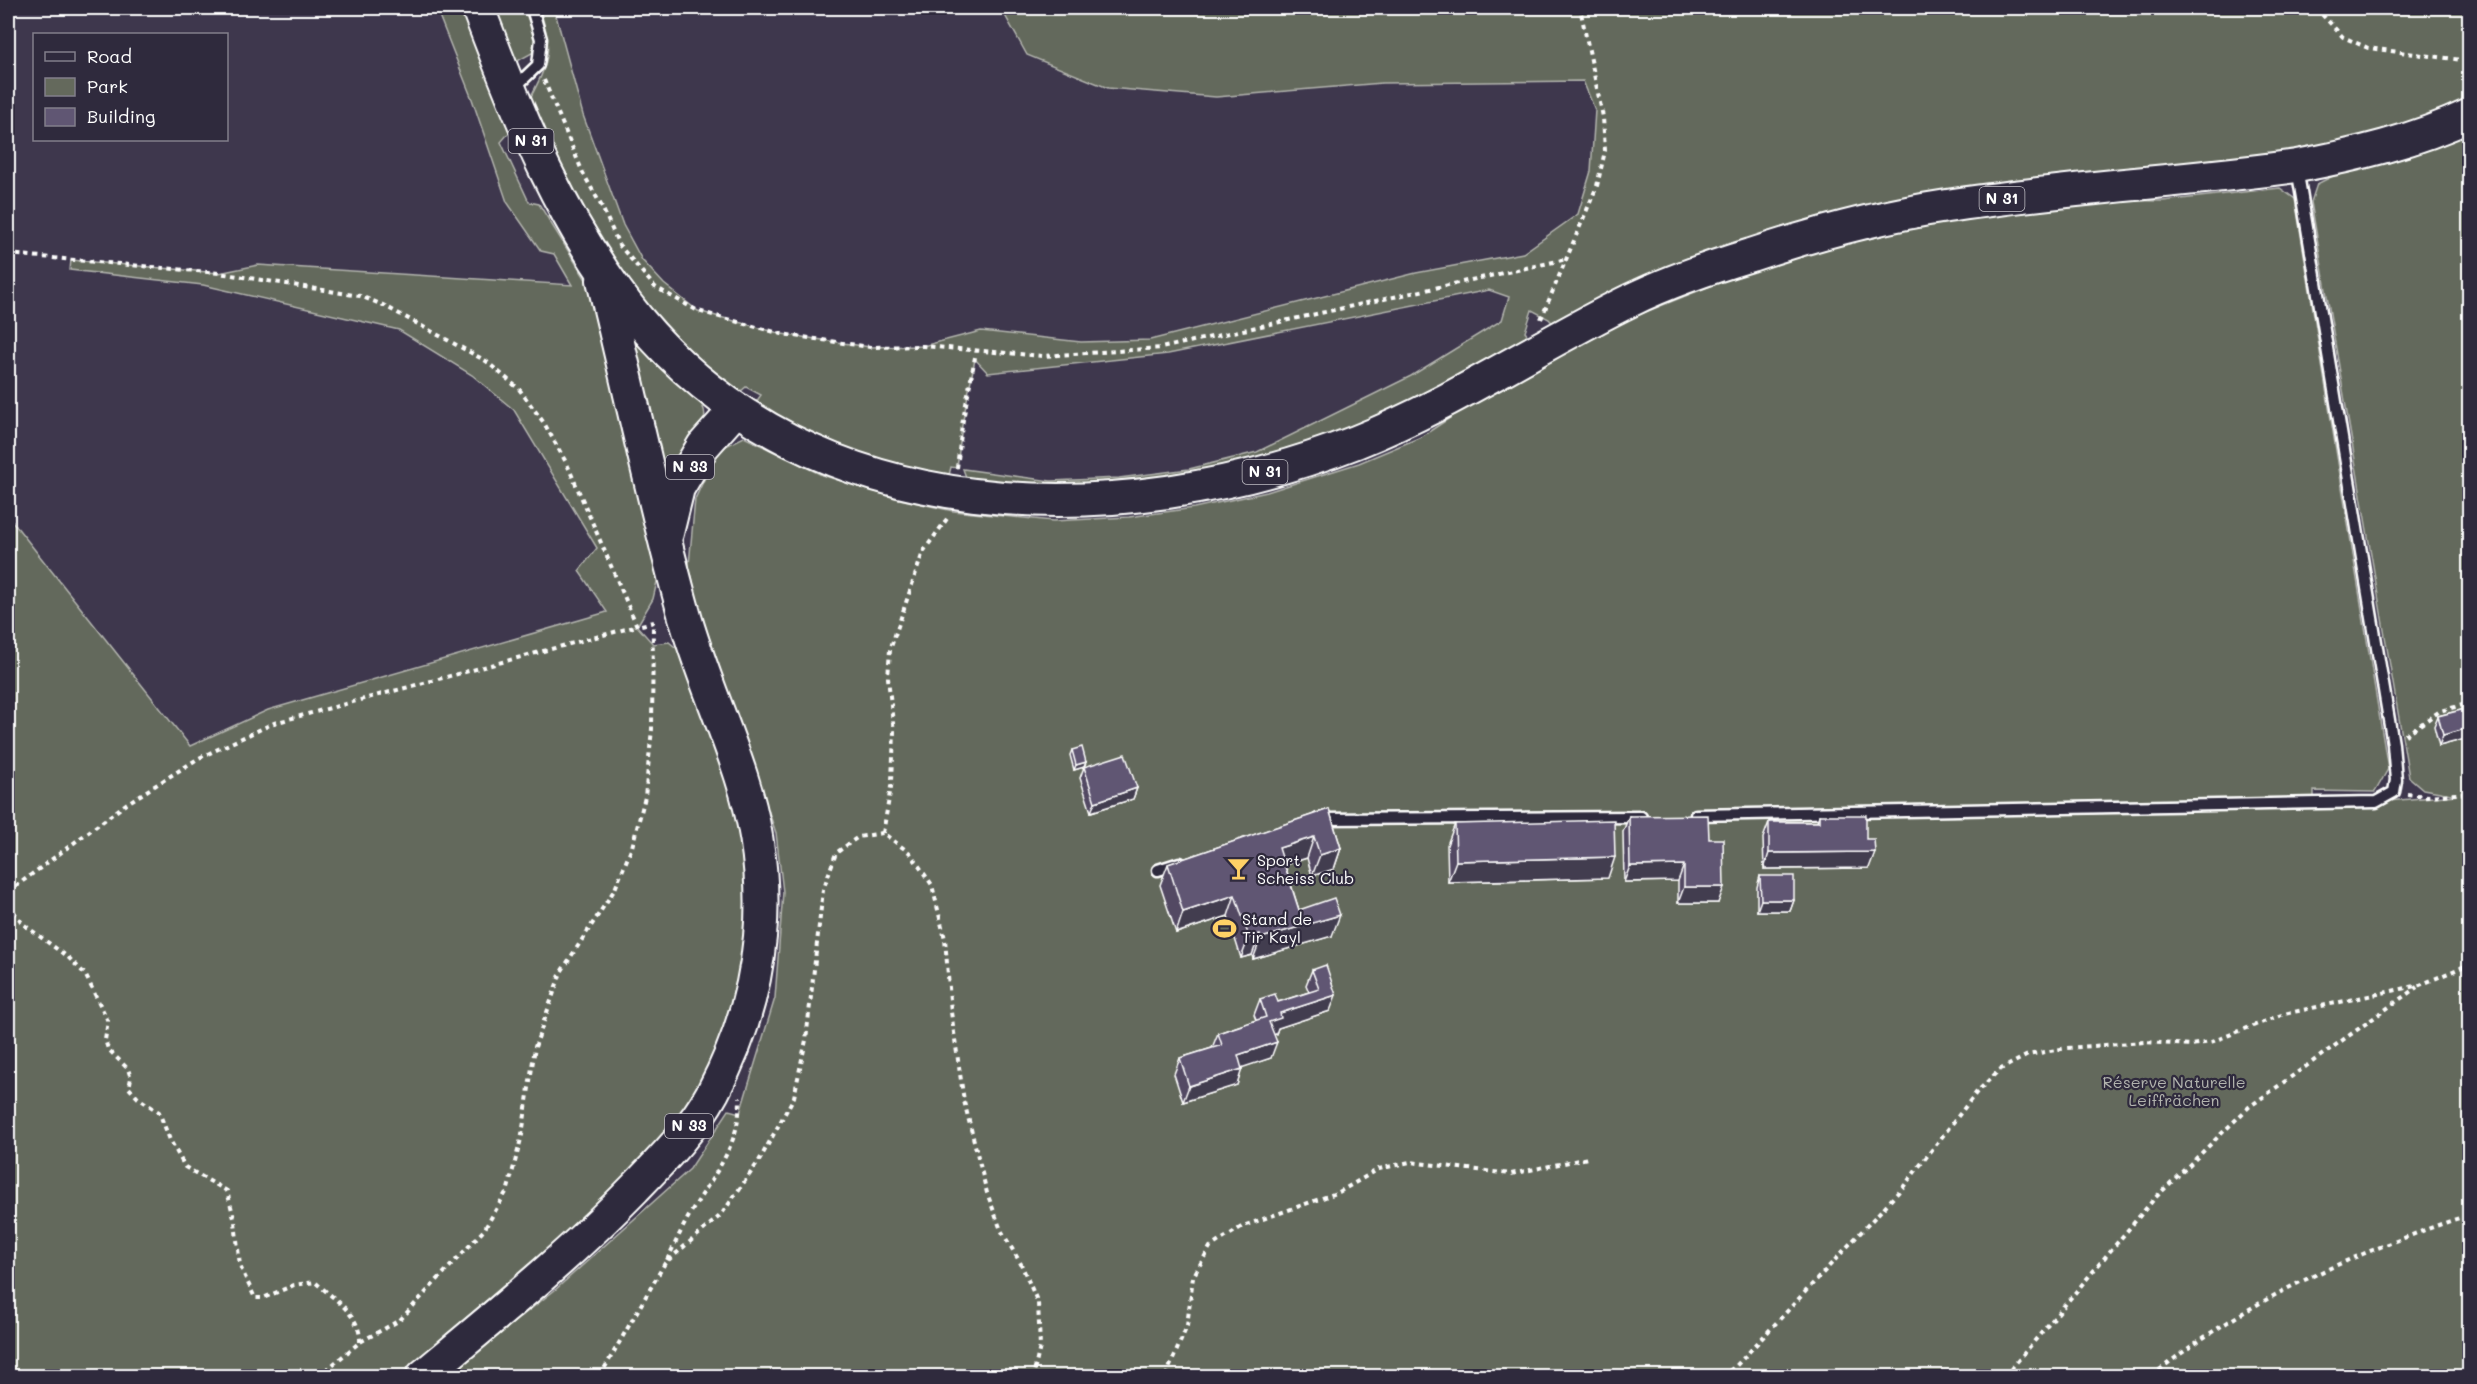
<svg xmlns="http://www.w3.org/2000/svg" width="2477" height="1384" viewBox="0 0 2477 1384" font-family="Mali,sans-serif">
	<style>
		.green { fill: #64695c; stroke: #b2b4ae; stroke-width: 1.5 }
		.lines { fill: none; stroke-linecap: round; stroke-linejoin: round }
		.service-casing { stroke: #fff; stroke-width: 15 }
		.primary-casing { stroke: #fff; stroke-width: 36 }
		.path { stroke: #fff; stroke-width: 4; stroke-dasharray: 4.5 4.5; stroke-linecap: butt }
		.service { stroke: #2f2a3d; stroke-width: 10 }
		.primary { stroke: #2f2a3d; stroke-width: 32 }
		.wall { fill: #534a63; stroke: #fff; stroke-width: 1.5 }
		.shaded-wall { fill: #433c50; stroke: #fff; stroke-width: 1.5 }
		.building { fill: #605673; stroke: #fff; stroke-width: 1.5 }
		.labels { text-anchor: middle; stroke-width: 4.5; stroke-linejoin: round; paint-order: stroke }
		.shield { fill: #2f2a3d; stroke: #c1bfc5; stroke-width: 1.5 }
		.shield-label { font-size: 15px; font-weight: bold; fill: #fff }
		.poi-label { font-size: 16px; fill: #fff; stroke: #2f2a3d; text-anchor: start }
		.park-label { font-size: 16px; fill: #b2b4ae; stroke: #2f2a3d }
	</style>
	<rect width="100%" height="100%" fill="#3e374d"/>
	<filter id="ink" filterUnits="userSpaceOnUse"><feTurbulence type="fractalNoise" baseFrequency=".0167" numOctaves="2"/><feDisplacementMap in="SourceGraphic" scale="12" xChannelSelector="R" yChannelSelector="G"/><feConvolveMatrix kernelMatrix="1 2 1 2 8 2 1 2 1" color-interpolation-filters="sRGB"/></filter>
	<g filter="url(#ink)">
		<g class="green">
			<polygon points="436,8 468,8 513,128 501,142 529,202 539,204 590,286 659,573 653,599 637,626 653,644 669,642 681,652 731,788 744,836 748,937 735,1002 699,1087 655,1156 398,1376 8,1376 8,516 190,746 268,710 607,612 579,571 597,548 514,410 472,375 399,330 203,285 70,270 71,260 219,273 258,265 572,285 554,254 541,251 507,202 472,99"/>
			<polygon points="493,8 523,8 538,41 532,53 514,63"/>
			<path d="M539,8H554L583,115L623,225L642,260L664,284L698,311L782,334L870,347L923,346L981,331L1081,342L1150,340L1416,273L1523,253L1578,214L1591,171L1595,110L1583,81L1382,83L1216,97L1108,88L1027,55L1001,8H2470L2469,101L2413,128L2305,154L1997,186L1555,326L1549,319L1532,310L1525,332L1530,339L1421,406L1291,454L1115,486L967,480L963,469L1051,481L1119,478L1189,469L1257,452L1411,376L1502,320L1509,297L1489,290L1168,354L988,373L975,359L962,425L957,468L951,467L948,479C880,462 815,440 756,402L761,395L746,387L741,391L694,356L643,299L599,239L529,100C549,63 554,48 539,8Z"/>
			<polygon points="2469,127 2469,1376 445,1376 555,1290 690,1169 729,1110 740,1113 775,998 783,892 776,833 696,599 692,576 688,576 695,499 718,450 744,437 822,475 895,498 953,511 1053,521 1129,517 1194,508 1267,492 1359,463 1421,437 1504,382 1603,329 1755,268 1849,240 1948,219 2094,200 2163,201 2280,188 2295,199 2388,769 2375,792 2314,791 2314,803 2376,802 2457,795 2423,789 2409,777 2311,202 2317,184 2339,173"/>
			<path d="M623,323L690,394C702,403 708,409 703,425L662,487Z"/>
		</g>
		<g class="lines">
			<defs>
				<g id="service">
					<polyline points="514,88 538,65 541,39 532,8"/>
					<polyline points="1696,815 2376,802 2394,792 2396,780 2393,744 2297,168"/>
					<polyline points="1318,819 1641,817"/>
					<polyline points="1158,870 1180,863"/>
				</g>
				<g id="primary">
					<path d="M478,8C519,117 563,227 638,319C813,531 1118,535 1356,442C1453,404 1538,345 1631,300C1668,282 1711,267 1751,255C1814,234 1881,216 1947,206C2063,188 2181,182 2297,166C2356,155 2415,141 2470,115"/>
					<polyline points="667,533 678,488 703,446 736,409"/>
					<path d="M423,1376C495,1316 568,1257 634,1189C663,1159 693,1129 713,1092C766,992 776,883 741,776C723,720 698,666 683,610C653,501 630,390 603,280"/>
				</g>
			</defs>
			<use href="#service" class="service-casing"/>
			<use href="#primary" class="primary-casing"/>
			<g class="path">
				<polyline points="2316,8 2343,37 2368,48 2470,61"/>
				<polyline points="544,80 583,173 602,207 619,245 655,287 698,311 782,334 870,347 923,346 1043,356 1161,348 1567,259"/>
				<polyline points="8,254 219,273 360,296 383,305 486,361 519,389 544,423 567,464 637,626 654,622"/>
				<polyline points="1541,319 1597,186 1605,151 1603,117 1580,8"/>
				<polyline points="957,468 962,425 976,352"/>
				<polyline points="2405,735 2440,711 2470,703"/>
				<polyline points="2407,794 2427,796 2470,793"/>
				<polyline points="883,833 892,781 894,732 888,678 890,650 923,552 949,516"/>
				<polyline points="8,892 126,804 199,758 274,723 637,626"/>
				<path d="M8,904L23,924L69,958L85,974L108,1021L105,1040L108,1049L128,1069L131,1078L129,1088L138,1098L159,1112L170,1140L185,1167L227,1191L235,1222L240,1266L255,1298H263L294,1285L315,1282C334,1299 361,1315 360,1342"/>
				<path d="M667,1260C676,1242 684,1223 695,1206C718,1168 740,1144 740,1097"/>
				<polyline points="319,1376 360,1342 400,1320 484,1230 508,1189 522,1135 535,1047 561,972 615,889 632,847 645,797 652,729 653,622"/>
				<polyline points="600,1376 665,1263 721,1215 759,1161 794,1097 806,1040 823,890 836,853 858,837 883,833 910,853 932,885 945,939 951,1012 964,1101 987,1193 1001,1230 1021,1264 1038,1303 1040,1347 1033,1376"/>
				<polyline points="1166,1376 1187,1326 1193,1277 1210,1247 1243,1226 1339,1192 1379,1169 1410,1162 1511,1174 1588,1158"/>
				<polyline points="1722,1376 1736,1366 1904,1186 1976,1093 1999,1070 2028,1055 2067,1048 2144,1042 2191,1045 2211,1042 2284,1014 2420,985 2470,964"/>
				<polyline points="2005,1376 2154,1199 2249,1107 2417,987"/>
				<path d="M2152,1376C2224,1317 2308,1274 2396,1241C2420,1232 2444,1222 2470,1215"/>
			</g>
			<use href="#service" class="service"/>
			<use href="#primary" class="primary"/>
		</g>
		<g class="wall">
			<polygon points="2469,708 2469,738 2439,746 2434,726 2438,716"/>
			<polygon points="1072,750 1086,762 1084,767 1074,770 1070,755"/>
			<polygon points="1084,767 1137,788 1133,799 1091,812 1080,778"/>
			<polygon points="1329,809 1341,848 1334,869 1312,876 1307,858 1285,865 1299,910 1332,936 1253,959 1252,955 1241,958 1228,916 1176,933 1160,885 1168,864"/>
			<polygon points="1819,815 1866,839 1869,868 1764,869 1763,838 1769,822 1817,822"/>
			<polygon points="1629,816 1709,839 1718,903 1678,903 1678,881 1624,882 1623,832"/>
			<polygon points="1455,824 1608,878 1448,882 1447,845"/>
			<polygon points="1760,876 1794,900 1790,911 1757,911 1757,887"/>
			<polygon points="1312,970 1330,1011 1278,1028 1276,1034 1274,1035 1271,1058 1242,1067 1237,1085 1183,1102 1174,1074 1180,1058 1212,1048 1218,1033 1256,1020 1254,1015 1260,999 1278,1002 1309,992 1306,985"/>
		</g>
		<g class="shaded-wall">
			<polygon points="2469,728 2469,738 2439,746 2443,735"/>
			<polygon points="1086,762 1084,767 1074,770 1076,765"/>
			<polygon points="1137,788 1133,799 1091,812 1095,802"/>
			<polygon points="1314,837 1307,858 1272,869 1279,848"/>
			<polygon points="1341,848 1334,869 1312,876 1320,855"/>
			<polygon points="1875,852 1869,868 1764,869 1769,853"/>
			<polygon points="1615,857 1608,878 1448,882 1456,861"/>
			<polygon points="1684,865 1678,881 1624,882 1630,866"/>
			<polygon points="1684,887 1724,887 1718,903 1678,903"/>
			<polygon points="1235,895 1228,916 1176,933 1183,912"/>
			<polygon points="1761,900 1794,900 1790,911 1757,911"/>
			<polygon points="1340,915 1332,936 1253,959 1261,938"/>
			<polygon points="1260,934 1252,955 1241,958 1249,937"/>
			<polygon points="1336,995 1330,1011 1278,1028 1276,1034 1263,1038 1269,1022 1280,1013"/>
			<polygon points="1277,1042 1271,1058 1232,1071 1238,1055"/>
			<polygon points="1242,1069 1237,1085 1183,1102 1189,1086"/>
		</g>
		<g class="building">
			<polygon points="2469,708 2469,728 2443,735 2438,716"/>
			<polygon points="1082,747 1086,762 1076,765 1072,750"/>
			<polygon points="1125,754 1137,788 1095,802 1084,767"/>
			<polygon points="1329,809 1341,848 1320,855 1314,837 1279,848 1299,910 1334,898 1340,915 1261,938 1260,934 1249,937 1235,895 1183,912 1168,864"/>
			<polygon points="1708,815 1709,839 1723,839 1724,887 1684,887 1684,865 1630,866 1629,816"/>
			<polygon points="1819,815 1866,815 1866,839 1874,839 1875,852 1769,853 1769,822 1819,822"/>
			<polygon points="1614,820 1615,857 1456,861 1455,824"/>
			<polygon points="1760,876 1794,876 1794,900 1761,900"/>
			<polygon points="1326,965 1336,995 1280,1013 1281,1018 1269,1022 1277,1042 1238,1055 1242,1069 1189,1086 1180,1058 1222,1045 1218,1033 1266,1017 1260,999 1275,994 1278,1002 1319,989 1312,970"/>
		</g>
	</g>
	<defs>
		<symbol id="bar-bare" viewBox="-9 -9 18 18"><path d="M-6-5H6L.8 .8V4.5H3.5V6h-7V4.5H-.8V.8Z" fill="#ffd166" stroke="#2f2a3d" stroke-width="2.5" paint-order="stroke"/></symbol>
		<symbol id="stadium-bare" viewBox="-9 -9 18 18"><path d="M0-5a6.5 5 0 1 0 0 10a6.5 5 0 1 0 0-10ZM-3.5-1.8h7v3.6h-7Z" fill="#ffd166" stroke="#2f2a3d" stroke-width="2.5" paint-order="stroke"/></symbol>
	</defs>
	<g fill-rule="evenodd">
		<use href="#bar-bare" x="1222" y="852" width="33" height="33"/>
		<use href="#stadium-bare" x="1208" y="912" width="33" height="33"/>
	</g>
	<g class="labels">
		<g class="shield">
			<rect x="508.5" y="129" width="45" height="24" rx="4.5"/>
			<rect x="1979.5" y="187" width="45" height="24" rx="4.5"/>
			<rect x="666" y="455" width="48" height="24" rx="4.5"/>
			<rect x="1242.5" y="460" width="45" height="24" rx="4.5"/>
			<rect x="665" y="1114" width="48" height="24" rx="4.5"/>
		</g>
		<g class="shield-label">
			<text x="531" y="146">N 31</text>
			<text x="2002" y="204">N 31</text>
			<text x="690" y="472">N 33</text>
			<text x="1265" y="477">N 31</text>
			<text x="689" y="1131">N 33</text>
		</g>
		<g class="poi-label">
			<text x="1257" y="866">Sport<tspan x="1257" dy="18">Scheiss Club</tspan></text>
			<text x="1242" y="925">Stand de<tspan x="1242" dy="18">Tir Kayl</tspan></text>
		</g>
		<g class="park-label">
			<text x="2174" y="1088">Réserve Naturelle<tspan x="2174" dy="18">Leiffrächen</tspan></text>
		</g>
	</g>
	<rect width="2477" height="1384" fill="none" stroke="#2f2a3d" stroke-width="30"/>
	<rect x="15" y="15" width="2447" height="1354" fill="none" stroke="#fff" stroke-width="2" filter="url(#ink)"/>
	<rect x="33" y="33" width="195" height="108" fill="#2f2a3d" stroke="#827f8b" stroke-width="1.5"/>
	<rect x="45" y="52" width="30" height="9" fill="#2f2a3d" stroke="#827f8b" stroke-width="1.5"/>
	<text x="87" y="63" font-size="18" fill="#ffffff">Road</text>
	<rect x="45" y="78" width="30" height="18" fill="#64695c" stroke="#827f8b" stroke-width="1.5"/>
	<text x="87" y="93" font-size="18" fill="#ffffff">Park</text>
	<rect x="45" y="108" width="30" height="18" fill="#605673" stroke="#827f8b" stroke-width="1.5"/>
	<text x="87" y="123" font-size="18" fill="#ffffff">Building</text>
</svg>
